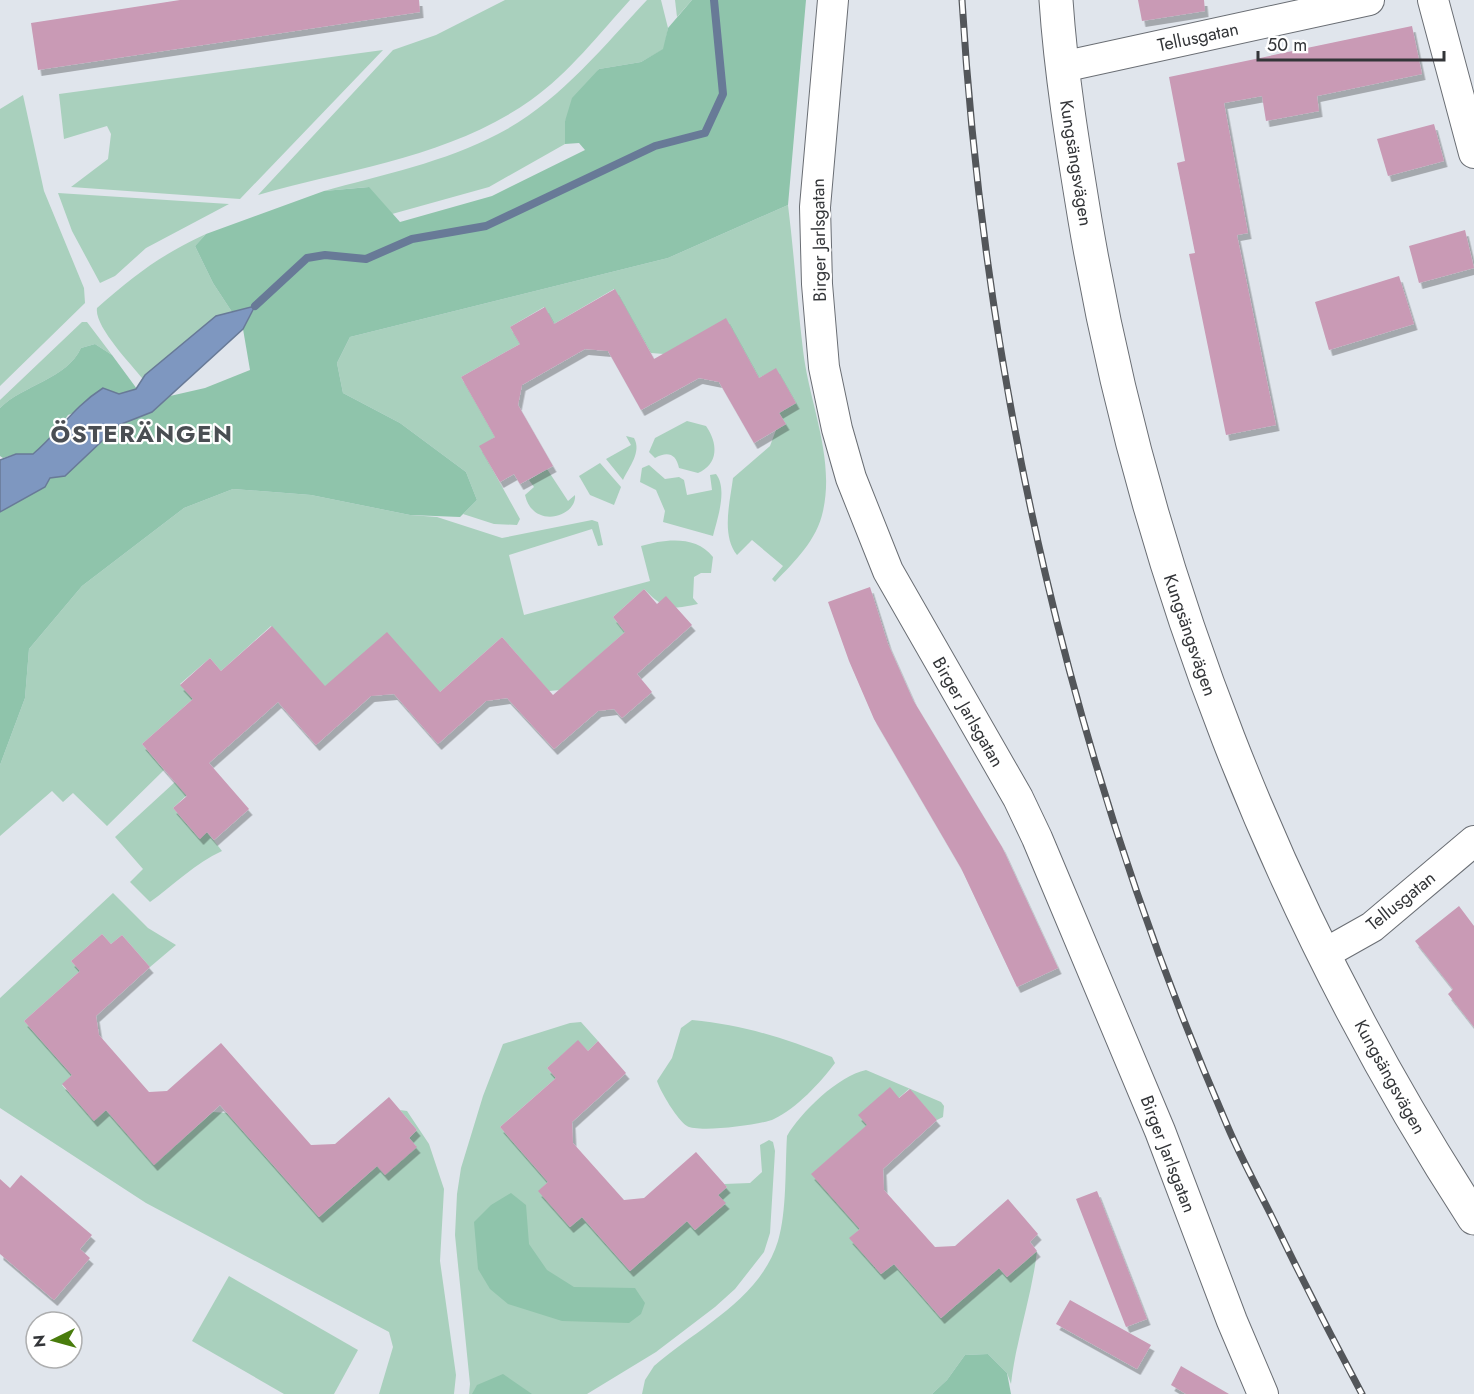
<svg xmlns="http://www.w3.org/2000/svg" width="1474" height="1394" viewBox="0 0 1474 1394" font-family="Jost,sans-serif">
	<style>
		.green { fill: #a9d0bd }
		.forest { fill: #8fc4ab }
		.water { fill: #7e97c0; stroke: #687a97; stroke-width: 1.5 }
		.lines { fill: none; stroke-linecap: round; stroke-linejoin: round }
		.stream { stroke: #687a97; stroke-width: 8 }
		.building { fill: #c99ab5; filter: url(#shadow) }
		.minor-casing { stroke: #6a6e74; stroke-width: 32 }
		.tertiary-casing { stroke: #6a6e74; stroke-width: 35 }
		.minor { stroke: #fff; stroke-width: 30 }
		.tertiary { stroke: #fff; stroke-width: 33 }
		.rail-casing { stroke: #53565a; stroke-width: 7 }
		.rail { stroke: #fff; stroke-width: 4.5; stroke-dasharray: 14; stroke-linecap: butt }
		.labels { text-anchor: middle; stroke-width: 4.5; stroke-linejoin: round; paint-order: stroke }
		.street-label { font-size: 18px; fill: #333538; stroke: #fff }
		.district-label { font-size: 24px; font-weight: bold; letter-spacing: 1.5px; fill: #4a4e53; stroke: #fff }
	</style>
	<defs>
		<filter id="shadow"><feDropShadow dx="3.5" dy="6" stdDeviation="0" flood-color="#0004"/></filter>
	</defs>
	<rect width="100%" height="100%" fill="#e0e5ec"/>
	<g class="green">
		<path d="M505,0H630C599,34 569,73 531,100C451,157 351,168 258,195L393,50L436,35Z"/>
		<path d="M647,0H661L668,28L664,49L641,62L599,69L565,121V144L489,187L392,214L368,187L324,191C382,175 445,162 498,134C557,104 602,48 647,0Z"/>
		<polygon points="675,0 692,0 677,17"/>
		<polygon points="383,50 240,199 71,187 108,159 111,134 107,126 64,139 59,94"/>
		<polygon points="23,95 44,191 84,288 85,303 0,386 0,109"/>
		<polygon points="58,193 229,204 146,248 115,276 100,283 72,231"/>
		<path d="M788,205C794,253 797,301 803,350C809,403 835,457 823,511C817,540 795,561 775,582L772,579L783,566L752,540L737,555C721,535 730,502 733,478L770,446L776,430L786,424L779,413L796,403L776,369L759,378L726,319L664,354L651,353L614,289L554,324L544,307L510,327L520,344L461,377L495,437L480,447L520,519L517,525L494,524L463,514L477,500L466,472L400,423L343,393L337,363L350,337L668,258Z"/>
		<path d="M206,234L195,246L213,283L232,312L216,316L143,379C131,364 94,326 97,308C136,274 159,256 206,234Z"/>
		<path d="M82,322H87L112,355L95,344L81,348C67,379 23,385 0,408V400Z"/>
		<path d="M687,421L706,426C718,443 719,464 698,473L679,468C676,454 668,451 655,458L649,452L655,438Z"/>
		<path d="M626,436L634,438C642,452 629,467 623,480L606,459L631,445Z"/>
		<polygon points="600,463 621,487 614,505 590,495 579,476"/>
		<path d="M649,465L665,479L679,477L684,480L687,495L712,490L710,475L716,474C728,489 717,520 713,536L663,522L665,511L656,490L640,482L642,468Z"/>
		<path d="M547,469L568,501L575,495C577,517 533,530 525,495L534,487L529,480Z"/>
		<path d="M233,489L311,495L410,515L437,517L502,538L592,520L598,522L603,545L598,546L592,529L509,555L524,615L650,581L641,546C665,539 696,535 713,557L711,573H701L694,577L693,598L698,604C669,610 665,610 644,589L613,617L625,632L560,690L549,691L502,637L440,692L325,687L271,626L221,671L210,658L180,684L193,699L142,744L164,770L107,826L73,793L63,802L52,791L0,836V765L25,698L29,649L82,586L184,508Z"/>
		<path d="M175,782L187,795L173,808L199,838L207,832L222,851C195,863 174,885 150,902L130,882L143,869L115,837Z"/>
		<polygon points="113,893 148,928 176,945 150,967 122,935 111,944 102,934 71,961 80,971 24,1021 72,1075 62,1085 94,1120 106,1110 154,1164 213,1112 227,1113 319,1217 377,1166 416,1146 409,1138 417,1130 400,1110 407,1111 429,1144 444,1189 440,1261 456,1375 454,1394 379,1394 393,1347 389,1332 146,1203 0,1108 0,998"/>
		<path d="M692,1020C744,1025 784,1038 832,1057L835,1063C820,1083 797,1108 774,1119C762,1125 698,1133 687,1126C678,1121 660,1091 657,1081L672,1058L681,1028Z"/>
		<polygon points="581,1022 598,1041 588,1051 578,1041 547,1068 556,1078 500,1127 548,1182 539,1191 570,1227 582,1217 630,1271 687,1221 695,1230 725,1204 718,1195 727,1187 724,1184 750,1183 762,1172 760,1145 769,1140 773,1142 775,1151 770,1233 764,1252 735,1289 715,1307 656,1352 587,1394 469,1394 470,1384 455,1235 457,1194 461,1168 483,1096 503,1044 570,1023"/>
		<path d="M866,1070L941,1102L944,1106L943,1117L937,1120L909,1089L812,1174L860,1229L850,1238L881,1274L894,1264L941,1318L999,1268L1007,1277L1037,1251C1032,1296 1016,1339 1011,1384L1007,1373L988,1354L965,1355L947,1380L932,1394H642L645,1380L654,1366C696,1329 760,1300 778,1241C787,1211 785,1168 787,1136C801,1112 838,1076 866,1070Z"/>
		<polygon points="229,1276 358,1350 334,1394 284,1394 192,1341"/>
	</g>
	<g class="forest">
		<polygon points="692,0 806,0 788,205 668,258 350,337 337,363 343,393 400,423 466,472 477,500 460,517 410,515 311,495 233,489 184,508 82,586 29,649 25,698 0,765 0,512 45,487 50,478 65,476 119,425 152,412 170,396 205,388 250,370 243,329 255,307 232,312 213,283 195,246 206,234 324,191 369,187 400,222 492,196 585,150 579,143 565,144 565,121 572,98 599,69 641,62 663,49 668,28"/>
		<path d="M95,344L112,355L137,389L68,415L51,439L33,454H16L3,458L0,456V408C23,385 67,379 81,348Z"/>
		<polygon points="511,1193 526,1205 529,1244 547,1270 574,1287 635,1288 645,1303 641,1314 629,1323 562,1321 508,1304 490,1289 478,1269 474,1222 491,1205"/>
		<polygon points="988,1354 1007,1373 1011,1394 932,1394 947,1380 965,1355"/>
		<polygon points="503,1374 532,1394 472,1394 477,1385"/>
	</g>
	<path class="water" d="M255,306L243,329L152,412L119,425L65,476L50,478L45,487L0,512V460L16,454H33C59,432 73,407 103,388L119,394L136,389L145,375L216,316Z"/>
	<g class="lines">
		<polyline class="stream" points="255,306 307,258 325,255 366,259 412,239 486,226 655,146 705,133 723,94 714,0"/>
	</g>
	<g class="building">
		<polygon points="180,0 419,0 420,12 38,70 31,23"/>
		<polygon points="1138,0 1204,0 1205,11 1142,21"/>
		<polygon points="1412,26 1422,74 1317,96 1319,111 1266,121 1262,96 1224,103 1248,233 1237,235 1276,425 1226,435 1189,254 1195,253 1177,163 1185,161 1169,77"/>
		<polygon points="1434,124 1444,161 1388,176 1377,139"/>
		<polygon points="1465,230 1474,268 1419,283 1409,246"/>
		<polygon points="1399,276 1414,324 1329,350 1315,302"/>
		<polygon points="615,289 654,359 726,318 759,378 776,368 796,403 779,413 786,424 754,443 719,382 699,378 641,410 608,351 585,349 522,385 518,405 553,466 520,484 514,474 500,482 479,446 495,437 461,377 520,344 510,327 545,307 554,324"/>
		<polygon points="870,587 888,644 913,700 1002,847 1058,968 1017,987 961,868 874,719 849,661 828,602"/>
		<polygon points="644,589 657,604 666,596 692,625 637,674 652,692 622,718 614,709 598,711 554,749 507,698 486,701 438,744 394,694 371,696 316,745 278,702 209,763 249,809 214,840 207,832 200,839 173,808 187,796 142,744 193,699 180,685 210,658 221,671 272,626 325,686 387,632 440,692 502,637 553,695 625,632 613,617"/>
		<polygon points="1459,906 1474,926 1474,1027 1448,994 1453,989 1415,941"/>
		<polygon points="102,934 111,944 122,935 150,967 96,1016 99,1035 149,1092 167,1091 221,1043 311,1145 335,1144 389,1097 417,1130 409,1138 417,1147 385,1175 377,1166 319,1217 220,1105 154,1165 106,1110 94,1121 62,1084 72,1075 24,1021 80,971 71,961"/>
		<polygon points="578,1040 588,1051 598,1041 626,1073 572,1122 573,1143 624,1200 644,1198 696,1152 727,1187 718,1195 726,1203 695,1230 687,1221 630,1271 582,1217 570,1227 538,1191 548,1182 500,1127 556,1078 547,1068"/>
		<polygon points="890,1087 899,1098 910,1089 937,1120 883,1169 884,1190 935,1247 955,1246 1008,1199 1038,1234 1030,1242 1037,1251 1007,1277 999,1268 941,1318 894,1264 881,1274 849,1238 860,1229 811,1174 867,1125 858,1115"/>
		<polygon points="21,1175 92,1235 80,1249 90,1258 54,1300 0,1254 0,1179 10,1188"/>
		<polygon points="1097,1191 1147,1319 1126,1327 1076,1199"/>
		<polygon points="1070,1300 1151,1345 1137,1369 1056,1324"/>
		<polygon points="1181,1366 1229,1394 1186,1394 1171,1385"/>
	</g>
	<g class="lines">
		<defs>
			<g id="minor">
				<polyline points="833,0 815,207 817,284 824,367 837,429 851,478 888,571 1018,798 1037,838 1160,1131 1232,1321 1263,1394"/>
				<polyline points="1433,0 1474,153"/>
				<polyline points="1062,67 1369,0"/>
				<polyline points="1324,954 1372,927 1474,841"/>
			</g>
			<path id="tertiary" d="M1056,0C1061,74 1073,147 1085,220C1145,575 1278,916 1474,1218"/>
		</defs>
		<use href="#minor" class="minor-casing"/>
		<use href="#tertiary" class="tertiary-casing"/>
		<use href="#minor" class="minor"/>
		<use href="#tertiary" class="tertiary"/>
		<defs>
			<path id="rail" d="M962,0C985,387 1073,769 1227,1125C1240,1156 1257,1187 1272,1217C1301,1277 1331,1336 1362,1394"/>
		</defs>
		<use href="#rail" class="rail-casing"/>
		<use href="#rail" class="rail"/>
	</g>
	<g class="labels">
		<g class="street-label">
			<text transform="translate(1198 37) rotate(-12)" y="6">Tellusgatan</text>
			<text transform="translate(1076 163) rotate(81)" y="6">Kungsängsvägen</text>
			<text transform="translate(819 240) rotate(-91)" y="6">Birger Jarlsgatan</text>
			<text transform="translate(1190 635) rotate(71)" y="6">Kungsängsvägen</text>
			<text transform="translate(968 712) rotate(60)" y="6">Birger Jarlsgatan</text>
			<text transform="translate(1401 901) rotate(-39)" y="6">Tellusgatan</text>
			<text transform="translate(1390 1077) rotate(61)" y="6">Kungsängsvägen</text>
			<text transform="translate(1168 1154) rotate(69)" y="6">Birger Jarlsgatan</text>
		</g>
		<g class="district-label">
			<text x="142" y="442">ÖSTERÄNGEN</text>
		</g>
	</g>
	<g transform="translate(54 1340) rotate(265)"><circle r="28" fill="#ffffff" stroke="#adaeaf" stroke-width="1.5"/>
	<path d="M0-4.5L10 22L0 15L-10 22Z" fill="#497c0c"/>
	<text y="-9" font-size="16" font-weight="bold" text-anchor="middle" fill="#333538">N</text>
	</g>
	<path d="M1258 51v9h186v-9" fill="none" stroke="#333538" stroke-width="3"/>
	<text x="1267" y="51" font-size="18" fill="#333538" stroke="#ffffff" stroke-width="4.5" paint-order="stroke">50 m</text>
</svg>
